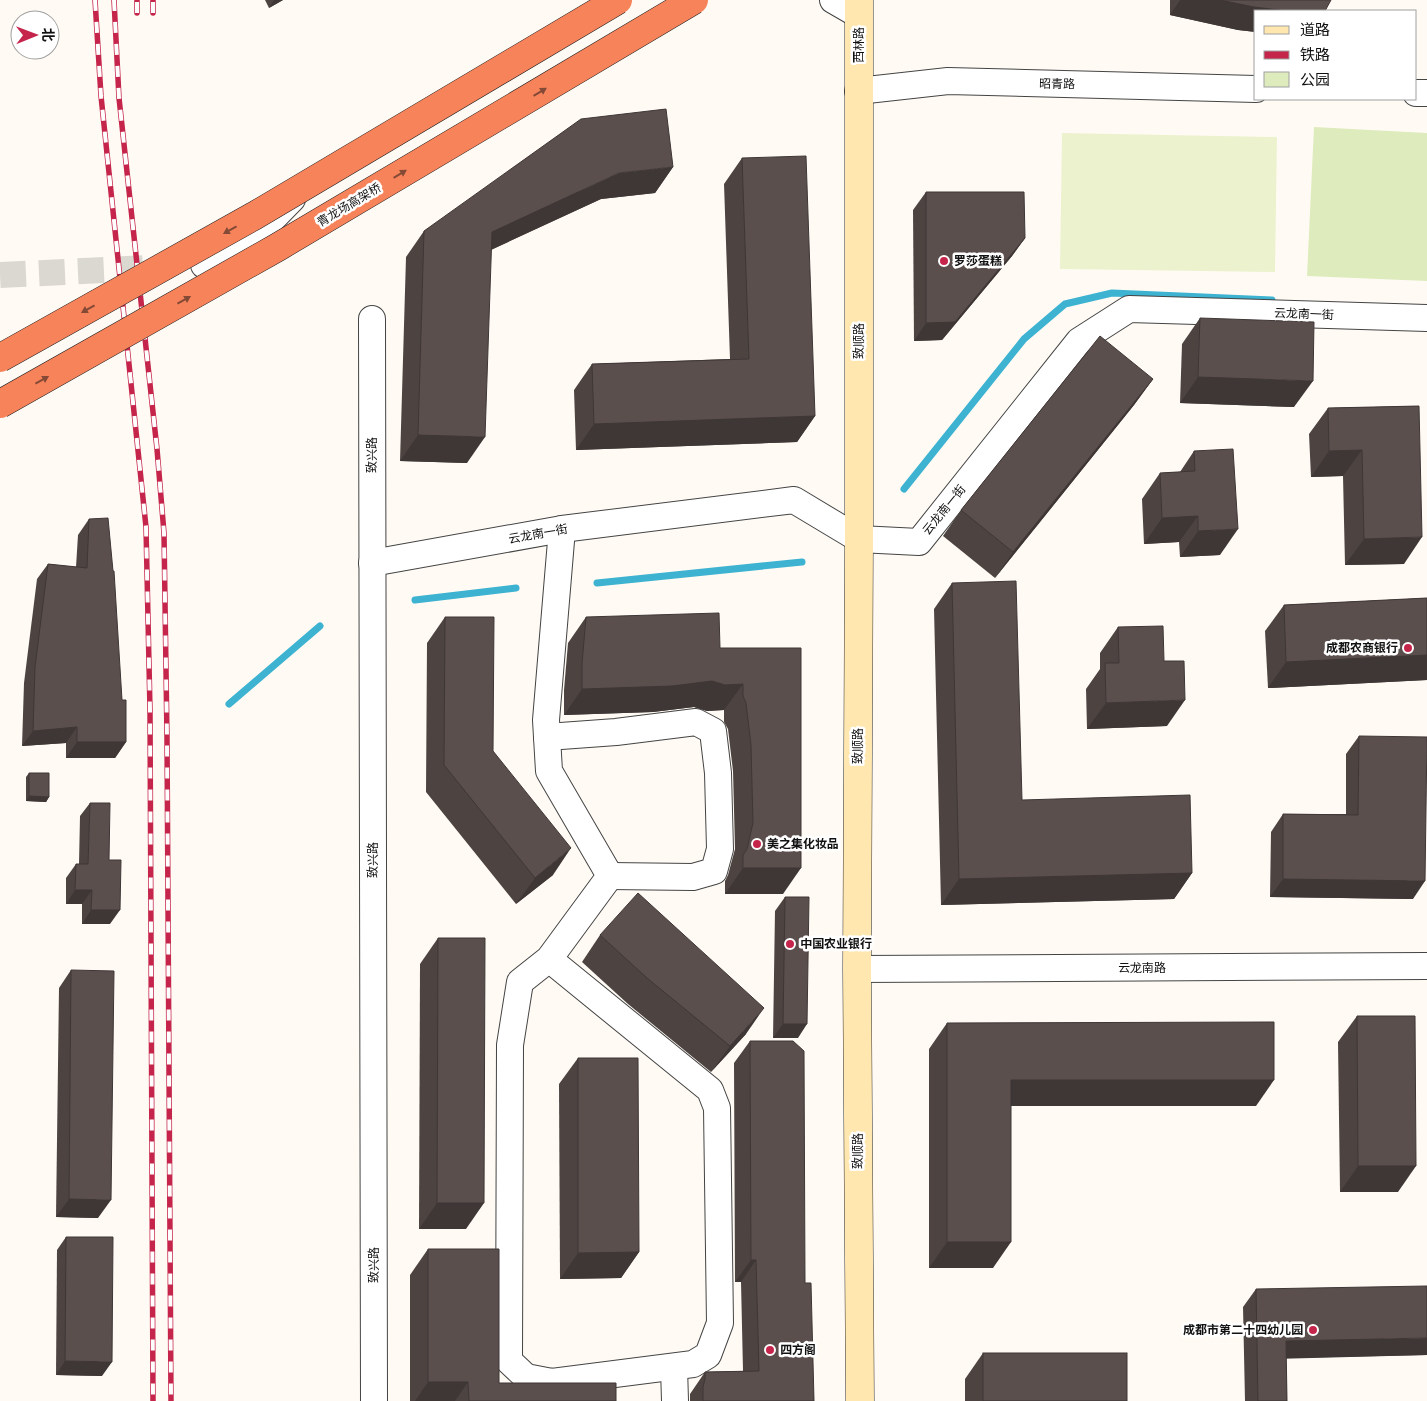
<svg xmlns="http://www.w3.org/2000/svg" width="1427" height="1401" viewBox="0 0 1427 1401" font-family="'Crimson Pro','Noto Sans SC',serif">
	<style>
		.green { fill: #deebbc }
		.pitch { fill: #edf2ce }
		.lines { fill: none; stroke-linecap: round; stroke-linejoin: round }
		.stream { stroke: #3db3d1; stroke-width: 7 }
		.street-tunnel { stroke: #dbd8d2; stroke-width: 26; stroke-dasharray: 26 13; stroke-linecap: butt }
		.street-casing { stroke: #444; stroke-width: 28 }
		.secondary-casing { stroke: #333; stroke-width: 29 }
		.street { stroke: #fff; stroke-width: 26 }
		.secondary { stroke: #ffe7af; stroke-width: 28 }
		.rail-casing { stroke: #c5244b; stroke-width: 5.5 }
		.rail { stroke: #fff; stroke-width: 4; stroke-dasharray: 11; stroke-linecap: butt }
		.highway-bridge-casing { stroke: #222; stroke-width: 29; stroke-linecap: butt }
		.highway-bridge { stroke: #f7835b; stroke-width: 28 }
		.wall { fill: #4d4442 }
		.shaded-wall { fill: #3f3736 }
		.building { fill: #5a4f4d; stroke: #3f3736 }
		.oneway { fill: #844a36 }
		.poi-dot { fill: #c5244b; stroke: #fff; stroke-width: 2 }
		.labels { text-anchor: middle; stroke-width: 5; stroke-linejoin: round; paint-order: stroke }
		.street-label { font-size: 12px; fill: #111; stroke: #fff }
		.poi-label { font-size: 12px; font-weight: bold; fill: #111; stroke: #fff; text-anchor: start }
	</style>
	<rect width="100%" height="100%" fill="#fffbf4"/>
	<polygon class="green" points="1314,127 1427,133 1427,281 1307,276"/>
	<polygon class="pitch" points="1062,133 1277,137 1275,272 1060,269"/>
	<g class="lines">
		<g class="stream">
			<polyline points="904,489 1024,339 1065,304 1112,293 1272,300"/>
			<polyline points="597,583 802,562"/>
			<polyline points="415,600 516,588"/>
			<polyline points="229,704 320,626"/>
		</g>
		<polyline class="street-tunnel" points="0,275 168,267"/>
		<defs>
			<g id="street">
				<polyline points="833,0 859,15"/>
				<polyline points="858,91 948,81 1256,89"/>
				<polyline points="1416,93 1427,93"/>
				<polyline points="204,265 248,244 292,199"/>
				<polyline points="372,319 374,1401"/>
				<polyline points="372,563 562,529 794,500 859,539 919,542 1079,341 1129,309 1427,318"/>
				<polyline points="547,737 616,732 696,722 713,731 718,773 720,849 714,871 693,877 610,876"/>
				<polyline points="549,959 710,1090 717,1108 720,1323 708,1355 693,1364 552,1382 526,1377 509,1361 510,1045 520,982 549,959 610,876 549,771 546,720 562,529"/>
				<polyline points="857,969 1427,966"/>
				<polyline points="674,1367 675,1401"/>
			</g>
			<polyline id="secondary" points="859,0 859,539 857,969 860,1401"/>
		</defs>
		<use href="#street" class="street-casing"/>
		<use href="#secondary" class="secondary-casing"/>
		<use href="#street" class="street"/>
		<use href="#secondary" class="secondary"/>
		<defs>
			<g id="rail">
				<polyline points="95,0 101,96 146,527 150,710 153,1401"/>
				<polyline points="114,0 119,98 157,449 164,533 167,738 171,1401"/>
				<polyline points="137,13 137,0"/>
				<polyline points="153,13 153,0"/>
			</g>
		</defs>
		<use href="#rail" class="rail-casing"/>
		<use href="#rail" class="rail"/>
		<defs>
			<g id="highway-bridge">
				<polyline points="0,358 254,216 618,0"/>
				<polyline points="0,404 278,247 694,0"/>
			</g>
		</defs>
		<use href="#highway-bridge" class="highway-bridge-casing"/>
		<use href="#highway-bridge" class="highway-bridge"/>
	</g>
	<g class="wall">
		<polygon points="265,0 283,0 269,8"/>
		<polygon points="1170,0 1331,0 1256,11 1256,32 1238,30 1170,15"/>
		<polygon points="742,158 815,416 797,442 576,450 574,390 592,364 730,359 724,184"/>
		<polygon points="673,167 655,193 601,199 491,250 467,463 400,461 406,257 424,231"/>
		<polygon points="926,192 1025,238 1012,256 942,340 914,341 913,210"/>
		<polygon points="1200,318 1294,407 1180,403 1182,344"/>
		<polygon points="1153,379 1134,405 995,578 943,536 961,510"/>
		<polygon points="1419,406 1404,564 1345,565 1343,476 1311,477 1309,434 1328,408"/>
		<polygon points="1194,451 1220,555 1180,557 1179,542 1144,544 1142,499 1160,473 1180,472"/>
		<polygon points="89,519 122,700 126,742 115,758 66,758 66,743 22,746 24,683 37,579 48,564 76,567 78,535"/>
		<polygon points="952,583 1022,800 1192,873 1174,899 941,905 934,609"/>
		<polygon points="1427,598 1427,680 1268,688 1265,631 1284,605"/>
		<polygon points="445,617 493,751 553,875 516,904 426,792 427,643"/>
		<polygon points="586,617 720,648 801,648 783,894 725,894 725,881 728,875 735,849 733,771 728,729 724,722 724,710 707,711 694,707 653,712 564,715 564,690 568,643"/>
		<polygon points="1118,627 1167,726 1087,729 1086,689 1100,669 1100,653"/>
		<polygon points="1359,736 1413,899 1270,897 1271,832 1283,814 1346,814 1346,754"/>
		<polygon points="29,773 49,797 46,802 26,801 26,777"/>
		<polygon points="90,803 109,860 110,924 82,924 82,904 66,904 66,878 76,864 79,864 80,816"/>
		<polygon points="785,897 798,1038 773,1038 775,911"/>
		<polygon points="600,935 746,1034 711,1072 628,1004 582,962"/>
		<polygon points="438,938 466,1229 419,1229 420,964"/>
		<polygon points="71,970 98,1218 56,1217 59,988"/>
		<polygon points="1357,1016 1398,1192 1340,1192 1338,1042"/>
		<polygon points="947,1023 1256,1106 1011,1106 993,1268 929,1268 929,1049"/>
		<polygon points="750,1041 805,1283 814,1401 690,1401 690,1394 705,1372 743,1371 741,1282 735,1282 734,1063"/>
		<polygon points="578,1058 639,1252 621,1278 560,1279 559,1084"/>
		<polygon points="66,1237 102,1376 56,1375 57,1250"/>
		<polygon points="428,1249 499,1383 616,1401 410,1401 410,1275"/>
		<polygon points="1256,1289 1427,1355 1286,1358 1287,1401 1245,1401 1243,1307"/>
		<polygon points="983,1353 1127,1401 965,1401 965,1379"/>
	</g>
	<g class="shaded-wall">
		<polygon points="274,0 283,0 269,8"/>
		<polygon points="1180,0 1220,0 1287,11 1256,11 1256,32 1238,30 1170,15"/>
		<polygon points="673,167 655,193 601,199 473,258 492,232 619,173"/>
		<polygon points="1025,238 1012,256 942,340 914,341 926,323"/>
		<polygon points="1198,377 1313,381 1294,407 1180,403"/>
		<polygon points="1153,379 1134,405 995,578 1013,552"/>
		<polygon points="815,416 797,442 576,450 594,424"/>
		<polygon points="418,435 485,437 467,463 400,461"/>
		<polygon points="1362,450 1343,476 1311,477 1329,451"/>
		<polygon points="1198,516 1179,542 1144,544 1162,518"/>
		<polygon points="1238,529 1220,555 1180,557 1198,531"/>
		<polygon points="1422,537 1404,564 1345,565 1364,539"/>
		<polygon points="1427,655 1427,680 1268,688 1286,662"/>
		<polygon points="712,681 743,684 724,710 707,711 694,707 653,712 564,715 582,689"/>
		<polygon points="1185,700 1167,726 1087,729 1106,703"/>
		<polygon points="77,727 66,743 22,746 33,731"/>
		<polygon points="77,742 126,742 115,758 66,758"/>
		<polygon points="29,796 49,797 46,802 26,801"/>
		<polygon points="571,848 553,875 516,904 535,878"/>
		<polygon points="743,868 801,868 783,894 725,894"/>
		<polygon points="1192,873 1174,899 941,905 959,879"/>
		<polygon points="1283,879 1425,881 1413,899 1270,897"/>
		<polygon points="75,890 92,890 82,904 66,904"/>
		<polygon points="91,910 120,910 110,924 82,924"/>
		<polygon points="764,1008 746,1034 711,1072 730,1046"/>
		<polygon points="783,1024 807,1024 798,1038 773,1038"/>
		<polygon points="1011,1080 1274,1080 1256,1106 992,1106"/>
		<polygon points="1358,1166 1416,1166 1398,1192 1340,1192"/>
		<polygon points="69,1199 111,1200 98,1218 56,1217"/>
		<polygon points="437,1203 484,1203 466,1229 419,1229"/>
		<polygon points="947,1242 1011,1242 993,1268 929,1268"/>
		<polygon points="639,1252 621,1278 560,1279 578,1253"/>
		<polygon points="751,1260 756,1260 741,1282 735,1282"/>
		<polygon points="1427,1338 1427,1355 1273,1359 1286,1341"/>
		<polygon points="65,1361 112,1362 102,1376 56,1375"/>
		<polygon points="428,1382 468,1382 455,1401 415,1401"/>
	</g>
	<g class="building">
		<polygon points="1220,0 1331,0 1325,11 1287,11 1254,7"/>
		<polygon points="666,109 673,167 619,173 492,232 485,437 418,435 424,231 581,119"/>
		<polygon points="806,156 815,416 594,424 592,364 749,359 742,158"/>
		<polygon points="926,192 1024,192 1025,238 955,322 926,323"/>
		<polygon points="1200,318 1314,322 1313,381 1198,377"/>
		<polygon points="1100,336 1153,379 1013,552 961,510"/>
		<polygon points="1419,406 1422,537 1364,539 1362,450 1329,451 1328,408"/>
		<polygon points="1233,449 1238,529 1198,531 1198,516 1162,518 1160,473 1195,471 1194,451"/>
		<polygon points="108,518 113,571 114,571 122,700 126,700 126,742 77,742 77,727 33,731 35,667 48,564 87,568 89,519"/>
		<polygon points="1016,581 1022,800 1190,795 1192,873 959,879 952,583"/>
		<polygon points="1427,598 1427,655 1286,662 1284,605"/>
		<polygon points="719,613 720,648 801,648 801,868 743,868 743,855 747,849 753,823 751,745 746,703 743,696 743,684 725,685 712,681 672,686 582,689 582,664 586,617"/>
		<polygon points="445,617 494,617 493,751 571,848 535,878 444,765"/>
		<polygon points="1163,626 1164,661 1184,661 1185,700 1106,703 1105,663 1119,663 1118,627"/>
		<polygon points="1359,736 1427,737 1425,881 1283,879 1283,814 1358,815"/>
		<polygon points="29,773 49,773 49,797 29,796"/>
		<polygon points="90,803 110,803 109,860 121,860 120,910 91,910 92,890 75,890 76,864 88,864"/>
		<polygon points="638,893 764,1008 730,1046 647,978 600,935"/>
		<polygon points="785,897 809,897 807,1024 783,1024"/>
		<polygon points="438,938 485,938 484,1203 437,1203"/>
		<polygon points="71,970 114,971 111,1200 69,1199"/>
		<polygon points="1357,1016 1415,1016 1416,1166 1358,1166"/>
		<polygon points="1274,1022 1274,1080 1011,1080 1011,1242 947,1242 947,1023"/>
		<polygon points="750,1041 793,1041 804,1051 805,1283 811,1283 814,1401 703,1401 703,1387 705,1379 705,1372 759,1371 756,1260 751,1260"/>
		<polygon points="578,1058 638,1058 639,1252 578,1253"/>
		<polygon points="66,1237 113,1237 112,1362 65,1361"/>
		<polygon points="428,1249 499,1249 499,1383 616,1383 616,1401 469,1401 468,1382 428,1382"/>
		<polygon points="1427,1286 1427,1338 1286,1341 1287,1401 1258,1401 1256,1289"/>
		<rect x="983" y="1353" width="144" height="48"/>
	</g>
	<defs><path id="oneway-solid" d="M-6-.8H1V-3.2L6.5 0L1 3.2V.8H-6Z" transform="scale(1.25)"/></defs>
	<g class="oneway">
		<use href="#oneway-solid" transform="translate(540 92) rotate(-31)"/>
		<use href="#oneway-solid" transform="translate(400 174) rotate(-31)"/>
		<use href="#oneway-solid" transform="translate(230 230) rotate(151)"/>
		<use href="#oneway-solid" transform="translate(184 300) rotate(-29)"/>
		<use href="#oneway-solid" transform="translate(88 309) rotate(151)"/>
		<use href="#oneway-solid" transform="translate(42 380) rotate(-29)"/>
	</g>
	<g class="poi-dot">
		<circle cx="944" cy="261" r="5"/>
		<circle cx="1408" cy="648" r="5"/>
		<circle cx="757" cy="844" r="5"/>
		<circle cx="790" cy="944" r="5"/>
		<circle cx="1313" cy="1330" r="5"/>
		<circle cx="770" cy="1350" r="5"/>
	</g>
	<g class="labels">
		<g class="street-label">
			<text transform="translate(859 45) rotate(-90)" y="4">西林路</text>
			<text transform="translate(1057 84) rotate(1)" y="4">昭青路</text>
			<text transform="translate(349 205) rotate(-31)" y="4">青龙场高架桥</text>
			<text transform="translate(1304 314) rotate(2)" y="4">云龙南一街</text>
			<text transform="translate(859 341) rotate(-90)" y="4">致顺路</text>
			<text transform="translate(372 455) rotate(-90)" y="4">致兴路</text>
			<text transform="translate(944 510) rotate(-51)" y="4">云龙南一街</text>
			<text transform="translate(538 534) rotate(-10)" y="4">云龙南一街</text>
			<text transform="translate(858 746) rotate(-90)" y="4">致顺路</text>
			<text transform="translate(373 860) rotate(-90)" y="4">致兴路</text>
			<text x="1142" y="972">云龙南路</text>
			<text transform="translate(858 1151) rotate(-90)" y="4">致顺路</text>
			<text transform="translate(374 1265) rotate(-90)" y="4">致兴路</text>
		</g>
		<g class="poi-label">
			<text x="954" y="265">罗莎蛋糕</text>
			<text x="1398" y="652" text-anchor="end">成都农商银行</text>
			<text x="767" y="848">美之集化妆品</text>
			<text x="800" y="948">中国农业银行</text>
			<text x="1303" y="1334" text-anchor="end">成都市第二十四幼儿园</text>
			<text x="780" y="1354">四方阁</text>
		</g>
	</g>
	<rect x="1254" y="10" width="162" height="90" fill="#ffffff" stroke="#a0a0a0"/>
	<rect x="1264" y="26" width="25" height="8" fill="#ffe7af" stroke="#a0a0a0"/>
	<text x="1300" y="35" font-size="15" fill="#111111">道路</text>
	<rect x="1264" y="51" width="25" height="8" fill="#c5244b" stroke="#a0a0a0"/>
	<text x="1300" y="60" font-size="15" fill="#111111">铁路</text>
	<rect x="1264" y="72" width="25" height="15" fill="#deebbc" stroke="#a0a0a0"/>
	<text x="1300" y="85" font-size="15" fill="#111111">公园</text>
	<g transform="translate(35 35) rotate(89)"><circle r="24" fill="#ffffff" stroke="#a0a0a0"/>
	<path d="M0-4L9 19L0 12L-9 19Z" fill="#c5244b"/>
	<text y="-8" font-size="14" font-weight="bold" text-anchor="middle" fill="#111111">北</text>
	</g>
</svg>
